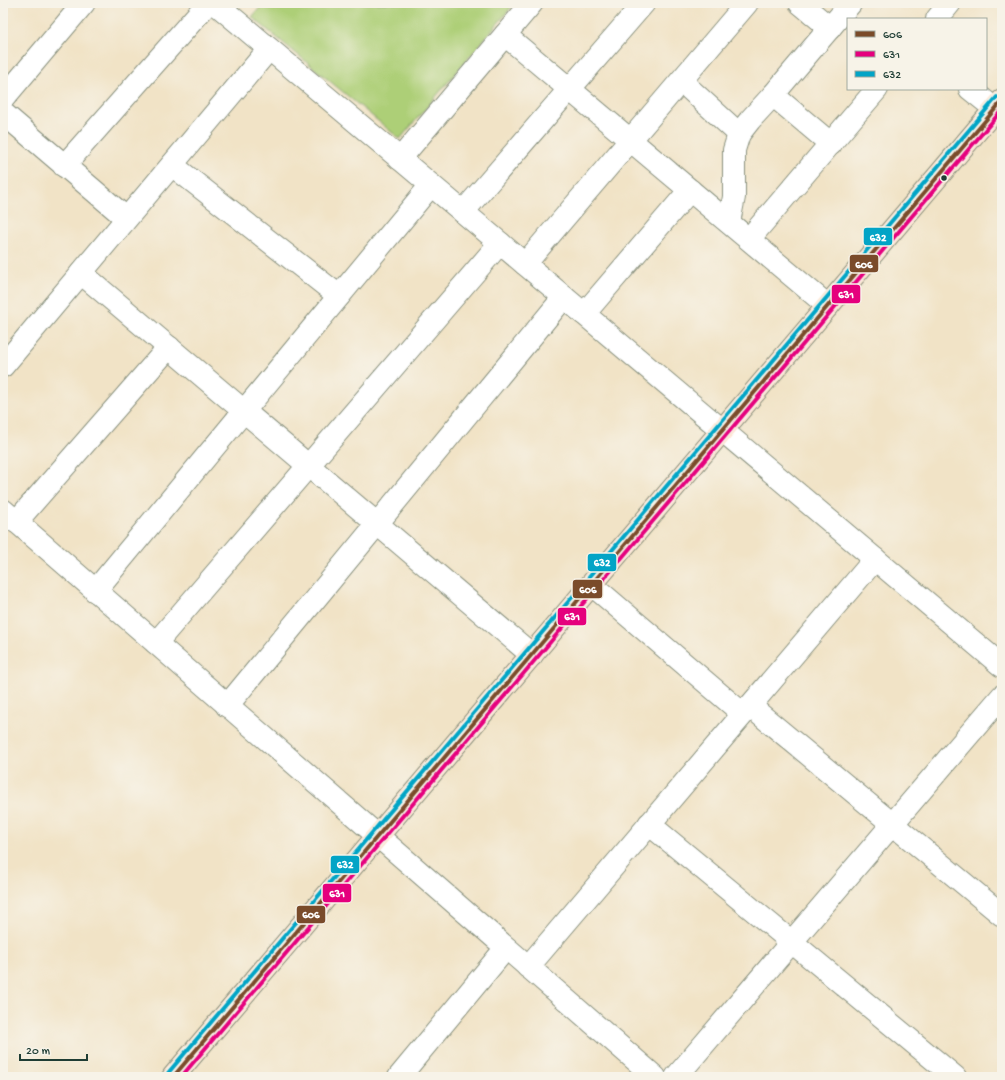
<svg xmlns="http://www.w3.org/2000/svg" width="1005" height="1080" viewBox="0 0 1005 1080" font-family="'Gochi Hand',sans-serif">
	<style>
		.green { fill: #adcf77; stroke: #668656 }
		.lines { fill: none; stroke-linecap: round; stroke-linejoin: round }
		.street-casing { stroke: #88907d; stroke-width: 24 }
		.secondary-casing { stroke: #88907d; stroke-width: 24 }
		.street { stroke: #fff; stroke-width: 22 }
		.secondary { stroke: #fde4d1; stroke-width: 22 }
		.bus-1-casing { stroke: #f7f3e8; stroke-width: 7 }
		.bus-2-casing { stroke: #f7f3e8; stroke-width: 7 }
		.bus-3-casing { stroke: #f7f3e8; stroke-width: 7 }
		.bus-1 { stroke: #7a4b2a; stroke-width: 4 }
		.bus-2 { stroke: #e5007d; stroke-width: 4 }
		.bus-3 { stroke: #02a4c6; stroke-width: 4 }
		.bus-dot { fill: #1f3d34; stroke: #f7f3e8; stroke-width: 1.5 }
		.line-badge { stroke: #f7f3e8; stroke-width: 1.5 }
		.badge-label { font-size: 11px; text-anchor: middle; font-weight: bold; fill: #fff }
	</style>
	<rect width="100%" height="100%" fill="#f7f3e8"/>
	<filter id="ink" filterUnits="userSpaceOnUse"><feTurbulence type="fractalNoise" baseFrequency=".025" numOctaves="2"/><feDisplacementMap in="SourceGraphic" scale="8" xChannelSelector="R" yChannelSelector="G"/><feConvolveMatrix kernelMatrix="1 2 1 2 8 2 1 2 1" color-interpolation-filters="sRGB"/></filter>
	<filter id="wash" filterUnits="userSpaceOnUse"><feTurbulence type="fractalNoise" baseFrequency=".012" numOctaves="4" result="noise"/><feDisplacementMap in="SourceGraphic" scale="16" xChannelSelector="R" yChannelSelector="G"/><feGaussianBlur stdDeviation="0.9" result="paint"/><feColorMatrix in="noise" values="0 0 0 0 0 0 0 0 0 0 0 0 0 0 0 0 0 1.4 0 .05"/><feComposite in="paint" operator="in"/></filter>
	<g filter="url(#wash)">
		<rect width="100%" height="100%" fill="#f1e3c6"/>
		<polygon class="green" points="264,3 515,3 400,139 252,17"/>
	</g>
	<g filter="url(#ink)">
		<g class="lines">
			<defs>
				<g id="street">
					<polyline points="215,3 1002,666"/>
					<polyline points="800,3 830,28"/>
					<polyline points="937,19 950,3"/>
					<polyline points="505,35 828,306"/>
					<polyline points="681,81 739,134"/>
					<polyline points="970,89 995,109"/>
					<polyline points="773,95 831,144"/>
					<polyline points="3,99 84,3"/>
					<polyline points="3,113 126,218"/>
					<polyline points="400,159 532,3"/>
					<polyline points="172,165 339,296"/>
					<polyline points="64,166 208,3"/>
					<polyline points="463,212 644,3"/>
					<polyline points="729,222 734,197 734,150 739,134 750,120 773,95 851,3"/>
					<polyline points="749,239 877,89"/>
					<polyline points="525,264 747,3"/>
					<polyline points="81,273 532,655"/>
					<polyline points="584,314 690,190"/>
					<polyline points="3,366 269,49"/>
					<polyline points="3,510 655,1077"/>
					<polyline points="16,522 169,347"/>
					<polyline points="592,585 743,714"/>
					<polyline points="95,591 431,185"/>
					<polyline points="156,643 500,243"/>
					<polyline points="227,706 564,297"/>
					<polyline points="750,706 1002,915"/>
					<polyline points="649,824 955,1077"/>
					<polyline points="528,967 875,559"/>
					<polyline points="399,1077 506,948"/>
					<polyline points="676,1077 1002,696"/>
				</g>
				<polyline id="secondary" points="173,1077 1002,101"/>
			</defs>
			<use href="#street" class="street-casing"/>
			<use href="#secondary" class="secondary-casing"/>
			<use href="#street" class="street"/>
			<use href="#secondary" class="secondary"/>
			<defs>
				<polyline id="bus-1" points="173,1077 1002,101"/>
				<polyline id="bus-2" points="181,1077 1002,110"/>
				<polyline id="bus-3" points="168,1073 997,97"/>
			</defs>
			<use href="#bus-1" class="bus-1-casing"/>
			<use href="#bus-2" class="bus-2-casing"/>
			<use href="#bus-3" class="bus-3-casing"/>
			<use href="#bus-1" class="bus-1"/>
			<use href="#bus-2" class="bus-2"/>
			<use href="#bus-3" class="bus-3"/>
		</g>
	</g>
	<circle class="bus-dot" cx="944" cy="178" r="3.5"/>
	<g class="line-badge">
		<rect x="863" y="227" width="30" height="19" rx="4" fill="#02a4c6"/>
		<rect x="849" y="254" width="30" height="19" rx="4" fill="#7a4b2a"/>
		<rect x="831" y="284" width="30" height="20" rx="4" fill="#e5007d"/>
		<rect x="587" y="553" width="30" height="19" rx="4" fill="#02a4c6"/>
		<rect x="572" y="579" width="31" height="20" rx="4" fill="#7a4b2a"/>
		<rect x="557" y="607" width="30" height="19" rx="4" fill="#e5007d"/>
		<rect x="330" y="855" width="30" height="19" rx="4" fill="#02a4c6"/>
		<rect x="322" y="883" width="30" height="20" rx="4" fill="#e5007d"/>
		<rect x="296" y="905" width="30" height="19" rx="4" fill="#7a4b2a"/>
	</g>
	<g class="badge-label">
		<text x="878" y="241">632</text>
		<text x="864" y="268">606</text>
		<text x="846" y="298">631</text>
		<text x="602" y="566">632</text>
		<text x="588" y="593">606</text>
		<text x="572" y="620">631</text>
		<text x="345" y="868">632</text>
		<text x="337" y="897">631</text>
		<text x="311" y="918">606</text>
	</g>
	<rect width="1005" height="1080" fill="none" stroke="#f7f3e8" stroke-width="16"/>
	<rect x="847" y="18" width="140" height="72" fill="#f7f3e8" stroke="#a1aaa0"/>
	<rect x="855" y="31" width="20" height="6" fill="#7a4b2a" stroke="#a1aaa0"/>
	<text x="883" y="38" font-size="12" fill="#1f3d34">606</text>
	<rect x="855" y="51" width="20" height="6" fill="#e5007d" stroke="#a1aaa0"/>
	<text x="883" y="58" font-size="12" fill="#1f3d34">631</text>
	<rect x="855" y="71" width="20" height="6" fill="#02a4c6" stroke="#a1aaa0"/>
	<text x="883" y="78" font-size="12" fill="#1f3d34">632</text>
	<path d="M20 1054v6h67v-6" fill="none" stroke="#1f3d34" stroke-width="2"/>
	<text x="26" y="1054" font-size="12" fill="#1f3d34" stroke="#f7f3e8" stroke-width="3" paint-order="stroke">20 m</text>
</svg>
